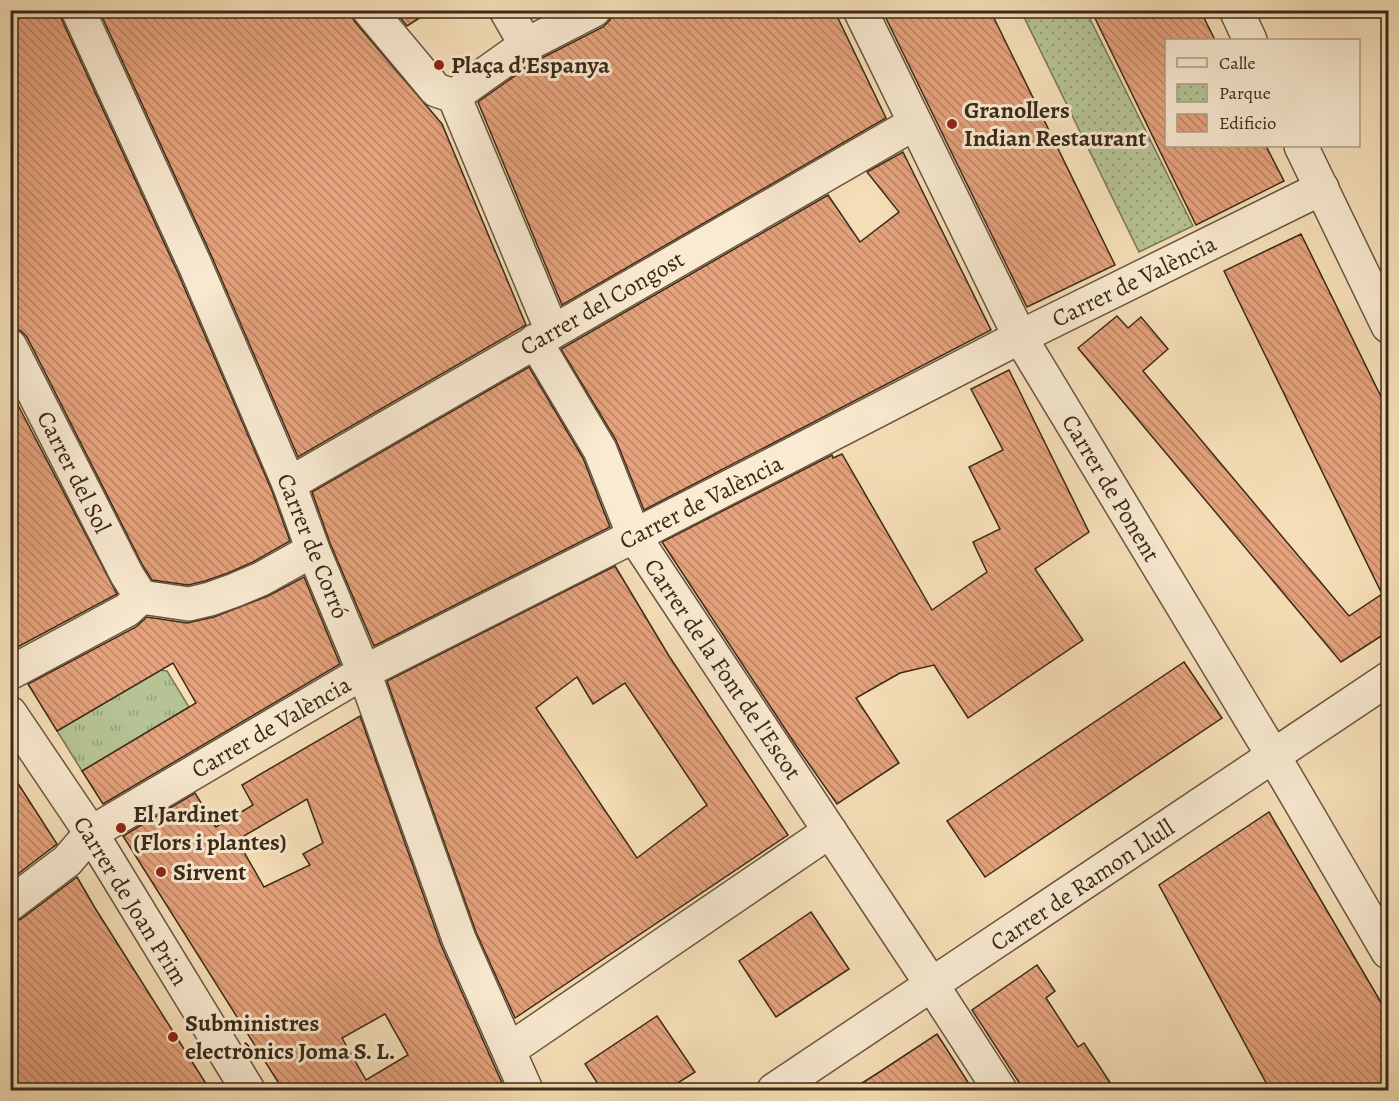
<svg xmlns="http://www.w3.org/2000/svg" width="1399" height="1101" viewBox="0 0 1399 1101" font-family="Alegreya,serif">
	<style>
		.grass { fill: url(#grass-tufts); stroke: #787656; stroke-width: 1.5 }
		.park { fill: url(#park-dots); stroke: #787656; stroke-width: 1.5 }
		.building { fill: url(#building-back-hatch); stroke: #3a2918; stroke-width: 1.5; fill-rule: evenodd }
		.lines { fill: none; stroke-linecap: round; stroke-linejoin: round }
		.minor-casing { stroke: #695640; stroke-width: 36 }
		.minor { stroke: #f9ead1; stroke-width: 33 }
		.poi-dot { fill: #8f2418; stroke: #f9ead1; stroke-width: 2 }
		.labels { text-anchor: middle; stroke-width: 6; stroke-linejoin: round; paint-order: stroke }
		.poi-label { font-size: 24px; font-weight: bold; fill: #3a2918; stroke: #f9ead1; text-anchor: start }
		.street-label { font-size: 24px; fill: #3a2918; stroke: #f9ead1 }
	</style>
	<defs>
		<pattern id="grass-tufts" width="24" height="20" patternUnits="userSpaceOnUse" patternTransform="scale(1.5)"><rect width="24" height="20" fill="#b6c394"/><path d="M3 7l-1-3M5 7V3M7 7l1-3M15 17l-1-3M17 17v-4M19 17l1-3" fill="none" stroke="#959e78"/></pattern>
		<pattern id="park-dots" width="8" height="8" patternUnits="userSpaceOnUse" patternTransform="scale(1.5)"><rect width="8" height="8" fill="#b6c394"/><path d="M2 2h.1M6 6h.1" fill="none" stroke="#959e78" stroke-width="1.8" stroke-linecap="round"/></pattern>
		<pattern id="building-back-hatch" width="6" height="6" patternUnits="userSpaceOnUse" patternTransform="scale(1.5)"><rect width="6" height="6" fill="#e5a27c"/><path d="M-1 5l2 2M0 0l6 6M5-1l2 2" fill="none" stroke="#bb8465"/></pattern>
	</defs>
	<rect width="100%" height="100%" fill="#f6dfb8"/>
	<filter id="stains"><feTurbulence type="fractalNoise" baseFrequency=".00333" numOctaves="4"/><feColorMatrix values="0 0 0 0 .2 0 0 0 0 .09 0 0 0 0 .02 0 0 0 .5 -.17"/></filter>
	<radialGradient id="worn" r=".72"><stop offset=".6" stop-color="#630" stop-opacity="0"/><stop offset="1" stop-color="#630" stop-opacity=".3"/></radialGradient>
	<polygon class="grass" points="160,670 167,671 189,707 82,771 57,731"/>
	<polygon class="park" points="1021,11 1086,11 1193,226 1139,252"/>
	<g class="building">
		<polygon points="10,10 60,10 61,18 178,273 272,491 290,541 253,562 228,573 205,581 188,585 152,580 143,566 27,337 21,331 16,329 10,318"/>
		<polygon points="99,10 351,10 351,14 355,22 442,124 526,325 298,457 212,257"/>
		<polygon points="394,10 432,10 407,26"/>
		<polygon points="613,10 834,10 886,118 562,305 478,102 536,61 603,27 610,20"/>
		<polygon points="882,10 990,10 1115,265 1027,307"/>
		<polygon points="1091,10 1200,10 1215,40 1167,40 1167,146 1266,146 1284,181 1196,225"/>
		<polygon points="903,152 991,330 644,510 616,440 561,349 828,195 860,242 899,212 867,172"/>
		<polygon points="1301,234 1389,413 1389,631 1341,662 1078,348 1117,316 1128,328 1141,317 1168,349 1143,371 1349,616 1382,594 1224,271"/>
		<polygon points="529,367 583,458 610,527 374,646 330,543 312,492"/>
		<polygon points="1009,370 1089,532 1035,569 1083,640 968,718 934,665 900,673 856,698 899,763 837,804 795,744 662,542 832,455 833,458 842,454 932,610 987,572 973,542 1000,529 969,467 1003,450 971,389"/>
		<polygon points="10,390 117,594 10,651"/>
		<path d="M615,566L669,656L788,835L515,1018L476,932L387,681ZM577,677L593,704L625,683L707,805L637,858L536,708Z"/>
		<polygon points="304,577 340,664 103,804 82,771 196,703 173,663 57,731 28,684 136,627 147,617 187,623 214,617 268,596"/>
		<polygon points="1184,662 1222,718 985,877 947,821"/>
		<path d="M360,716L441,945L505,1090H283L123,836L195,793L216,827L253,805L242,785ZM307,799L323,843L303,854L310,865L264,887L237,840ZM385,1014L408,1055L366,1080L342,1038Z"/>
		<polygon points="10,771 57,844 10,880"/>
		<polygon points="1269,812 1389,1016 1389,1090 1270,1090 1159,885"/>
		<polygon points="77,877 95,908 210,1090 10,1090 10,922 21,919"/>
		<polygon points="811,912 849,969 776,1017 739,961"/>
		<polygon points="1037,965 1055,991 1046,998 1078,1047 1084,1043 1115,1090 1024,1090 972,1010"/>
		<polygon points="657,1016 695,1072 667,1090 602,1090 585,1064"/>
		<polygon points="937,1034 973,1090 851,1090 881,1071"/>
	</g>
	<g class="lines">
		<defs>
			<g id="minor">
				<polyline points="78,10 195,265 289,484 313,550 364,672 459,939 526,1090"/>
				<polyline points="369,10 436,90 454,96 526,45 594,10"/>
				<polyline points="506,10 526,45"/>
				<polyline points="860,10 1020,337 1274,757 1388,952"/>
				<polyline points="1236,10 1250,40"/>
				<polyline points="454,96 552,331"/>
				<polyline points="1301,146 1388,326"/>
				<polyline points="535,341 600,450 634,536 932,985 1000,1090"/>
				<polyline points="10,346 127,575 141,597"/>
				<polyline points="289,484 915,123"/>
				<polyline points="141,597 189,604 210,599 235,590 261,579 313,550"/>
				<polyline points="10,673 127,610 141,597"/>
				<polyline points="10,713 91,833 248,1090"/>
				<polyline points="10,904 67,861 91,833 364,672 634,536 1020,337 1322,188"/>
				<polyline points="509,1050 830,831"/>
				<polyline points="774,1090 1388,679"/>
			</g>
		</defs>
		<use href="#minor" class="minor-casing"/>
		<use href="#minor" class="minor"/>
	</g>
	<g class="poi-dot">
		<circle cx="439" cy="65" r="6"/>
		<circle cx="952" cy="124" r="6"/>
		<circle cx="121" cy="828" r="6"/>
		<circle cx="161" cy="872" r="6"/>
		<circle cx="173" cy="1037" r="6"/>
	</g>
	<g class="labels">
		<g class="poi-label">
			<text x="451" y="73">Plaça d'Espanya</text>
			<text x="964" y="118">Granollers<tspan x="964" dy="28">Indian Restaurant</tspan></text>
			<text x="133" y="822">El Jardinet<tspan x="133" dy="28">(Flors i plantes)</tspan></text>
			<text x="173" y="880">Sirvent</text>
			<text x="185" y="1031">Subministres<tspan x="185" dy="28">electrònics Joma S. L.</tspan></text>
		</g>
		<g class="street-label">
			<text transform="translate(1134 281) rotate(-26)" y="8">Carrer de València</text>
			<text transform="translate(602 303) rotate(-30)" y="8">Carrer del Congost</text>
			<text transform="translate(74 472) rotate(63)" y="8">Carrer del Sol</text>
			<text transform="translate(1111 488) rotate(59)" y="8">Carrer de Ponent</text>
			<text transform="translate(701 502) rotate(-27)" y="8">Carrer de València</text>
			<text transform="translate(313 546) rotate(68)" y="8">Carrer de Corró</text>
			<text transform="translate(723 669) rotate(56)" y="8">Carrer de la Font de l'Escot</text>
			<text transform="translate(271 727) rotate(-30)" y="8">Carrer de València</text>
			<text transform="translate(1082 885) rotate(-34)" y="8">Carrer de Ramon Llull</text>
			<text transform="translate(131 901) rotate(58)" y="8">Carrer de Joan Prim</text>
		</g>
	</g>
	<rect width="1399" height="1101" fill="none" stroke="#f6dfb8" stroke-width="36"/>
	<rect x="12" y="12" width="1375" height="1077" fill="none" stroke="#3a2918" stroke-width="3"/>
	<rect x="18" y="18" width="1363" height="1065" fill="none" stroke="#3a2918" stroke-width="1.5"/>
	<rect x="1165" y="39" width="195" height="108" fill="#f9ead1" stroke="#ad9d87" stroke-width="1.5"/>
	<rect x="1177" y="58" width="30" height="9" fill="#f9ead1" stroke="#ad9d87" stroke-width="1.5"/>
	<text x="1219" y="69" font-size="18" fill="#3a2918">Calle</text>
	<rect x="1177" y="84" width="30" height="18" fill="url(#park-dots)" stroke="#ad9d87" stroke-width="1.5"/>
	<text x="1219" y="99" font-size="18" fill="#3a2918">Parque</text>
	<rect x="1177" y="114" width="30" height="18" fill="url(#building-back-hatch)" stroke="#ad9d87" stroke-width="1.5"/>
	<text x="1219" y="129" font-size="18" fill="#3a2918">Edificio</text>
	<rect width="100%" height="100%" filter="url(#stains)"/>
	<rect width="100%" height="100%" fill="url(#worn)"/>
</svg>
